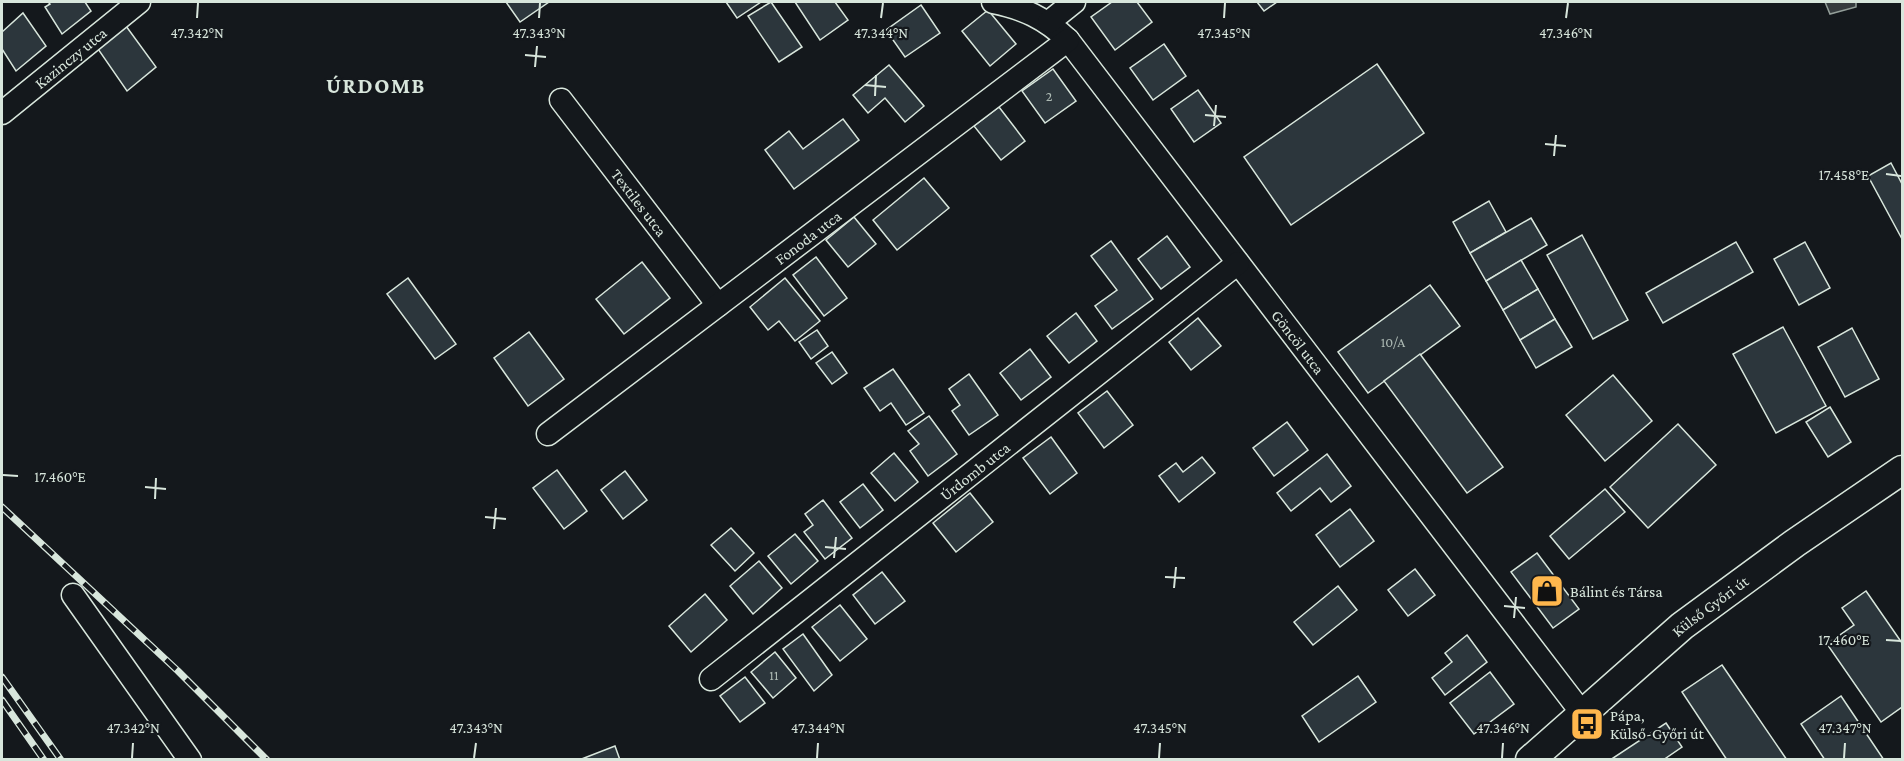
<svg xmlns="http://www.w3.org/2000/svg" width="1904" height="761" viewBox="0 0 1904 761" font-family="'Crimson Pro',serif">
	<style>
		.water { fill: #363b3e; stroke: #939e99; stroke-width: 1.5 }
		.building { fill: #2c363c; stroke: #d8e6dc; stroke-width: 1.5 }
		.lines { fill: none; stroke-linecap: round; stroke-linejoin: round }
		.minor-casing { stroke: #d8e6dc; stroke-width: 25 }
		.major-casing { stroke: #d8e6dc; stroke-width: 31 }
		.minor { stroke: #14181c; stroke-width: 22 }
		.major { stroke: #14181c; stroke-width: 28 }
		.rail-casing { stroke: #d8e6dc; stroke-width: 7 }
		.rail { stroke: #14181c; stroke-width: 4.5; stroke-dasharray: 14; stroke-linecap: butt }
		.ticks { fill: none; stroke: #d8e6dc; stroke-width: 2 }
		.labels { text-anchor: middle; stroke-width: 4.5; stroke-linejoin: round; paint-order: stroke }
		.number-label { font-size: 14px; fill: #adbab4 }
		.street-label { font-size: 16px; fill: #d8e6dc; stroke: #14181c }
		.poi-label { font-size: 16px; fill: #d8e6dc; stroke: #14181c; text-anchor: start }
		.district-label { font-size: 22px; font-weight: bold; letter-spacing: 1.5px; fill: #d8e6dc; stroke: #14181c }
		.ticks-label { font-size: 15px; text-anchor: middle; fill: #d8e6dc; stroke: #14181c; stroke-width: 4.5; stroke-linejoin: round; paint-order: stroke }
	</style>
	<rect width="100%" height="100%" fill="#14181c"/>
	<polygon class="water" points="1825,2 1856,2 1856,7 1830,14"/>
	<g class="building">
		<polygon points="48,2 85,2 91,11 62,34 45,7 50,4"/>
		<polygon points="506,2 549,2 520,22"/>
		<polygon points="726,2 761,2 737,18"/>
		<polygon points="771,2 802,47 779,62 748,16"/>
		<polygon points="795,2 835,2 848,20 820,40"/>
		<polygon points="1112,2 1137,2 1152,22 1115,50 1091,17"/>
		<polygon points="1257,2 1277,2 1264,11"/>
		<polygon points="921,5 940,33 905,57 886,30"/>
		<polygon points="988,10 1016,44 990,66 962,31"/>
		<polygon points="23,13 46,46 16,71 2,49 2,32"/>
		<polygon points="126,26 156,67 127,91 98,49"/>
		<polygon points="1164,44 1186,76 1153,100 1130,68"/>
		<polygon points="1377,64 1424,133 1291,225 1244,157"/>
		<polygon points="889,65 924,106 905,122 885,98 868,113 853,95"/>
		<polygon points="1053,69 1076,101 1045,123 1022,91"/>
		<polygon points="1198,90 1221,123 1194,142 1171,109"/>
		<polygon points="999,107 1025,141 1001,160 974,126"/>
		<polygon points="843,119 859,140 794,189 765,150 789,131 803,149"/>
		<polygon points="1891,163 1902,184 1902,239 1868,176"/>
		<polygon points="924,178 949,208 897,250 873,220"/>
		<polygon points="1489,201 1506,232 1470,253 1453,222"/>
		<polygon points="854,217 876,244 848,267 826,240"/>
		<polygon points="1531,218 1547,245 1486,281 1470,253"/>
		<polygon points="1582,235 1628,320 1593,339 1547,255"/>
		<polygon points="1167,236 1190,267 1161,289 1138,259"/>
		<polygon points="1111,241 1153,299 1112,329 1095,306 1117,290 1091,256"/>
		<polygon points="1736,242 1753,272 1663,323 1646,293"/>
		<polygon points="1805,242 1830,288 1799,305 1774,259"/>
		<polygon points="816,257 847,298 824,316 793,275"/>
		<polygon points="1521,260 1538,289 1503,310 1486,281"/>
		<polygon points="642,262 670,298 624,334 596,299"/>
		<polygon points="408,278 456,344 435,359 387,294"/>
		<polygon points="785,278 820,321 795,341 779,321 768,330 750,307"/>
		<polygon points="1430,285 1460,326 1368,393 1338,352"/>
		<polygon points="1538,289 1555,319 1520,340 1503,310"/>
		<polygon points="1076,313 1097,341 1069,363 1047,336"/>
		<polygon points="1198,318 1221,346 1191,370 1169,342"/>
		<polygon points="1555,319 1572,347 1536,368 1520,340"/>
		<polygon points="1783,327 1826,406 1776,433 1733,354"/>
		<polygon points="1852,328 1879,379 1845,397 1818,347"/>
		<polygon points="817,330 828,346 811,359 799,342"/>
		<polygon points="529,332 564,379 528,406 494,358"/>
		<polygon points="1030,349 1051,377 1021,400 1000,373"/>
		<polygon points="832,352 847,373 832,384 816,363"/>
		<polygon points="1420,354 1503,467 1467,493 1384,381"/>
		<polygon points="893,369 924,413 906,425 891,403 880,411 864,388"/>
		<polygon points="969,374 998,415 969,435 952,411 960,405 949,389"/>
		<polygon points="1613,375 1652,421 1605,461 1566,415"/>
		<polygon points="1107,391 1133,425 1104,448 1078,413"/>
		<polygon points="1830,407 1851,442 1828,457 1806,422"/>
		<polygon points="929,416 957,454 928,476 910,451 919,444 908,431"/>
		<polygon points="1287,422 1308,450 1274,476 1253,448"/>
		<polygon points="1678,424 1716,465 1648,528 1610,487"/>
		<polygon points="1051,437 1077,473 1050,494 1023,458"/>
		<polygon points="894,453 918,482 895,501 871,473"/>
		<polygon points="1327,454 1351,486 1331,502 1320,488 1291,511 1277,493"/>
		<polygon points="1202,457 1215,473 1179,502 1159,476 1176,463 1183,472"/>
		<polygon points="557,470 587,511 564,529 533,488"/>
		<polygon points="625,471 647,500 623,519 601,490"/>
		<polygon points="863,484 883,510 860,528 840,502"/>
		<polygon points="1605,489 1625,512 1569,559 1550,536"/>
		<polygon points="970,493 993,522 956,552 933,523"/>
		<polygon points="823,500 852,538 825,559 804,532 813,525 805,514"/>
		<polygon points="1350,509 1374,541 1340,567 1316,535"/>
		<polygon points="731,528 754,553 735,571 711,545"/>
		<polygon points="795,534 818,561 791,584 768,556"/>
		<polygon points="1537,553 1579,609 1553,628 1511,572"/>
		<polygon points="759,561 782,588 753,614 730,586"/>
		<polygon points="1415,569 1435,595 1408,616 1388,590"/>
		<polygon points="882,572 905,601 875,624 853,595"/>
		<polygon points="1338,586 1357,610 1313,645 1294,622"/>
		<polygon points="1866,591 1902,643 1902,707 1881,722 1827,644 1854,625 1842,608"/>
		<polygon points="705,594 727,620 691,652 669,626"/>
		<polygon points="840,605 867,639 840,661 812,627"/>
		<polygon points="803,634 832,675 814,691 783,649"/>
		<polygon points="1467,635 1487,662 1445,695 1432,678 1452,662 1445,653"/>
		<polygon points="775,652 796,678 773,698 751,672"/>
		<polygon points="1722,665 1787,760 1727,760 1682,692"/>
		<polygon points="1490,672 1514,704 1474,734 1450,703"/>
		<polygon points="1358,676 1376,702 1319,742 1302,716"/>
		<polygon points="745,677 765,703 740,722 720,696"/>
		<polygon points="1841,696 1884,760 1825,760 1801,724"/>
		<polygon points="1666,723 1682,747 1663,760 1610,760"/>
		<polygon points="615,746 620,760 579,760"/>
	</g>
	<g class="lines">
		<defs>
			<g id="minor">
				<path id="s1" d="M993,2C1023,8 1045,18 1068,40L1582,713"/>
				<polyline points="1049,22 1074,2"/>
				<path id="s2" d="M561,100L718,305"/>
				<path id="s3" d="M2,113L139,2"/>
				<path id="s4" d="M548,434L1068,40"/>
				<polyline points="73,595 190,760"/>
				<path id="s5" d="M711,679L1238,263"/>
			</g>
			<g id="major">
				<path id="s6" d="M1530,760L1682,626L1795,543L1902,470"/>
			</g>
		</defs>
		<use href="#minor" class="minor-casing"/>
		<use href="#major" class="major-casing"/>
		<use href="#minor" class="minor"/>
		<use href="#major" class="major"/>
		<defs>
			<g id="rail">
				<polyline points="2,507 178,671 267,760"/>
				<polyline points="2,677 61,760"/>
				<polyline points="2,700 44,760"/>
			</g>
		</defs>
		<use href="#rail" class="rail-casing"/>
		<use href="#rail" class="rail"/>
	</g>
	<path class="ticks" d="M197,18L198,3M539,18L540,3M881,18L883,3M1224,18L1225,3M1566,18L1568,3M525,55L546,57M535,67L537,46M865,85L886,87M875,96L876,75M1205,115L1226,117M1214,126L1216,105M1545,144L1566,146M1554,156L1556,135M1886,174L1901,176M3,475L18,476M145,487L166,489M155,499L156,478M485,517L506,519M494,529L496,508M825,547L846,549M834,558L836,537M1165,577L1185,578M1174,588L1176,567M1504,606L1525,608M1514,618L1516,597M1886,640L1901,641M132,758L133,743M474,758L476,743M817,758L818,743M1159,758L1160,743M1502,758L1503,743M1844,758L1845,743"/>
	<defs>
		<symbol id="shop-square" viewBox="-11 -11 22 22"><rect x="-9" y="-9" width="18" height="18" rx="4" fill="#ffb74d" stroke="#14181c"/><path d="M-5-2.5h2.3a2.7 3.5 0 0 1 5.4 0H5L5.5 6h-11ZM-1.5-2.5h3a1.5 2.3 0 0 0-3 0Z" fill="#111"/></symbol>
		<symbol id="bus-square" viewBox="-11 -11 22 22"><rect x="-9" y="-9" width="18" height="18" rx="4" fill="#ffb74d" stroke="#14181c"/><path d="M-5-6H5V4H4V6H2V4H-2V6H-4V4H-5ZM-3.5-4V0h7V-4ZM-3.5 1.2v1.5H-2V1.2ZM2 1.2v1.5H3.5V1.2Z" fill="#111"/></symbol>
	</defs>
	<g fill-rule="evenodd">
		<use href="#shop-square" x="1528" y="572" width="38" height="38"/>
		<use href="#bus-square" x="1568" y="705" width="38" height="38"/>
	</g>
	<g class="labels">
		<g class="number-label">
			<text x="1049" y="101">2</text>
			<text x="1393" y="347">10/A</text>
			<text x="774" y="680">11</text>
		</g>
		<g class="street-label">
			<text dy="6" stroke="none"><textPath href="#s3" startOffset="88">Kazinczy utca</textPath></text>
			<text dy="6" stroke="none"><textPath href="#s2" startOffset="129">Textiles utca</textPath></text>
			<text dy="6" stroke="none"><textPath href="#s4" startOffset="326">Fonoda utca</textPath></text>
			<text dy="6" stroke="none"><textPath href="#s1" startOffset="465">Göncöl utca</textPath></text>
			<text dy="6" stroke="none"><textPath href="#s5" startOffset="336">Úrdomb utca</textPath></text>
			<text dy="6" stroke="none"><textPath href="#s6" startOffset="237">Külső Győri út</textPath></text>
		</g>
		<g class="poi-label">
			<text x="1570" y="597">Bálint és Társa</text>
			<text x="1610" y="721">Pápa,<tspan x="1610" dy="18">Külső-Győri út</tspan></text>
		</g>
		<g class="district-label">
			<text x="376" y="93">ÚRDOMB</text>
		</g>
	</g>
	<g class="ticks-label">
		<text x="197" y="38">47.342°N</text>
		<text x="539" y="38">47.343°N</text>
		<text x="881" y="38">47.344°N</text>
		<text x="1224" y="38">47.345°N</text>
		<text x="1566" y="38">47.346°N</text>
		<text x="1844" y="180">17.458°E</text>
		<text x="60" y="482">17.460°E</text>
		<text x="1844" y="645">17.460°E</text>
		<text x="133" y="733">47.342°N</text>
		<text x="476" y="733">47.343°N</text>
		<text x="818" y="733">47.344°N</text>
		<text x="1160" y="733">47.345°N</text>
		<text x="1503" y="733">47.346°N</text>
		<text x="1845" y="733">47.347°N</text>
	</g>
	<rect width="1904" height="761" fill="none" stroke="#d8e6dc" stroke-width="6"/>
</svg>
